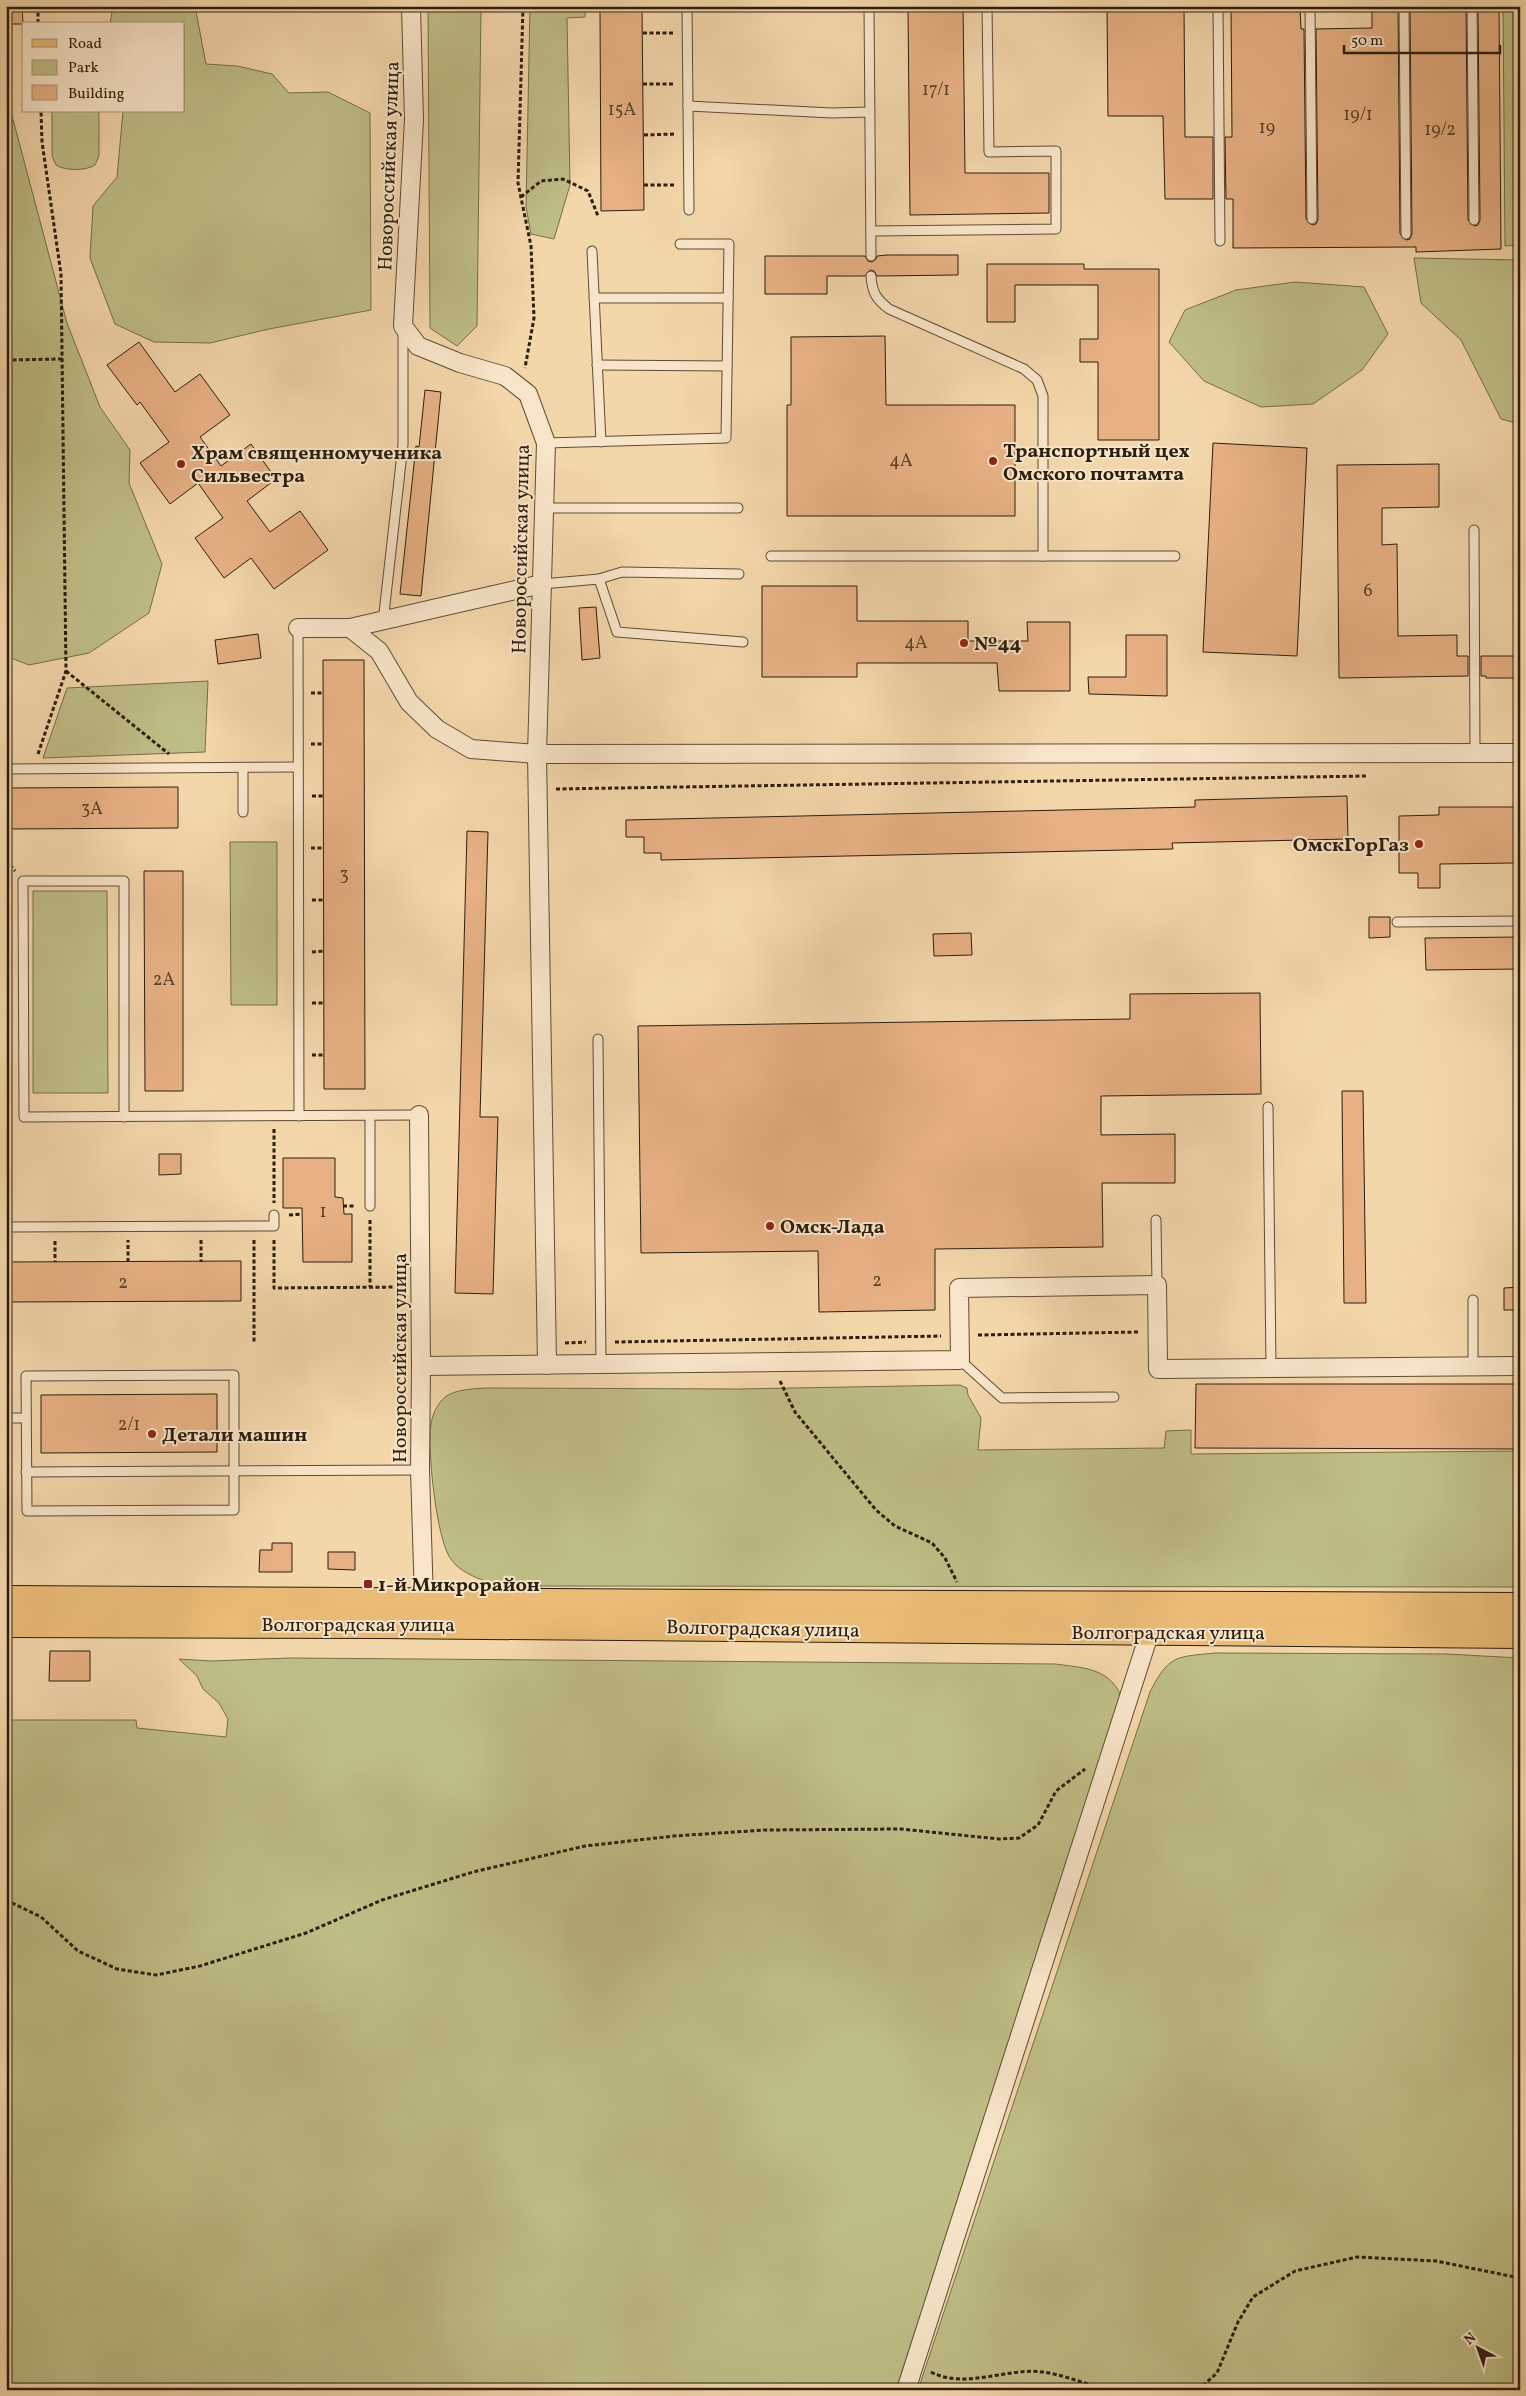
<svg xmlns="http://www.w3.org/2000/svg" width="1526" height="2396" viewBox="0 0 1526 2396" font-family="Vollkorn,serif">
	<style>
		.green { fill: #bfbd86; stroke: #756e49 }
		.building { fill: #e8b185; stroke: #2b1e0c }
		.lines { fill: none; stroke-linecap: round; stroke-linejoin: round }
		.lane-casing { stroke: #5d4c34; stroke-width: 11 }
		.street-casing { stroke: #5d4c34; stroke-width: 20 }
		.primary-casing { stroke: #2b1e0c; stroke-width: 30 }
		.path { stroke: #2b1e0c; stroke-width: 3; stroke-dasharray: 4 2.5; stroke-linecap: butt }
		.lane { stroke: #f8e4c8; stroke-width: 9 }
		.street { stroke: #f8e4c8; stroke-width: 18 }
		.primary { stroke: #eabb76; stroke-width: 28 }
		.poi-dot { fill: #8f2418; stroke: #f8e4c8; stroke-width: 2 }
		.labels { text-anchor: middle; stroke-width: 4; stroke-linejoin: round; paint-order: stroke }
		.number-label { font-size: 18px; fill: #5a432a }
		.street-label { font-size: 20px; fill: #2b1e0c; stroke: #f8e4c8 }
		.poi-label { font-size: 20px; font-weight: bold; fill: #2b1e0c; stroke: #f8e4c8; text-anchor: start }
	</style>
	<rect width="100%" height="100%" fill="#f4d6ab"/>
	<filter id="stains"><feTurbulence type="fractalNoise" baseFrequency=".004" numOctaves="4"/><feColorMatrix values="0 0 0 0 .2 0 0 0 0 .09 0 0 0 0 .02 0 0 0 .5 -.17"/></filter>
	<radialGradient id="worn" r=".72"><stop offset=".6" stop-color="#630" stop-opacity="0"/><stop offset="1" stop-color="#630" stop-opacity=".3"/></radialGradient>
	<g class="green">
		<polygon points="113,6 195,6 206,64 237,66 272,74 289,93 328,92 370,113 371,310 269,329 210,343 154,342 115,324 90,258 93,206 117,177 123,111 184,111 184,24 110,24"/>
		<polygon points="428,6 481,6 477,326 457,346 430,328"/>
		<polygon points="530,6 585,6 585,17 567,18 570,185 554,239 531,234 526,207"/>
		<polygon points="1503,6 1520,6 1520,245 1505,246"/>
		<polygon points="6,93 67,323 100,407 130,450 129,483 162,564 149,613 89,653 29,665 6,656"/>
		<path d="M52,111H99V156L95,165C86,171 65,171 56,165L52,156Z"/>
		<polygon points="1414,258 1520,260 1520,424 1501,419 1461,340 1421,303"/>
		<polygon points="1295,282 1364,287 1388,334 1362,370 1313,404 1261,407 1204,381 1169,342 1185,310 1236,290"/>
		<polygon points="208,681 205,752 43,758 67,688"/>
		<polygon points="230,842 277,842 277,1005 231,1005"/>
		<polygon points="33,891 107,891 108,1093 33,1093"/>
		<path d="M960,1385L967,1388L968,1395L981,1418L978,1450L1164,1448L1166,1431L1191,1430V1454L1520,1451V1587L499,1586C480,1579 456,1573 447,1552C436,1528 427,1450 431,1424C432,1415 438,1403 445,1397C456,1389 473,1389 486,1388L739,1389Z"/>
		<path d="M1215,1653L1447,1654L1520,1658V2390H918L1150,1692C1169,1655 1175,1657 1215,1653Z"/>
		<path d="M290,1658L1055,1664C1085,1668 1112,1668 1123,1701L896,2390H6V1720H136L137,1728L226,1737L228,1719L219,1703L203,1689L197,1676L179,1659L211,1661Z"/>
	</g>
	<g class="building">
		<polygon points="6,6 22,6 23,24 6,24"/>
		<polygon points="908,6 963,6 965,173 1049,173 1049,213 910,215"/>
		<polygon points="1107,6 1184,6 1185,137 1213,137 1213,199 1165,199 1163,116 1108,116"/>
		<polygon points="1231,6 1300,6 1301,29 1304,29 1306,219 1312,225 1316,224 1318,219 1316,29 1372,28 1372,6 1398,6 1400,234 1406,240 1410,239 1412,234 1410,6 1466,6 1468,220 1474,226 1478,225 1480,220 1478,6 1499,6 1501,249 1416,252 1416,247 1233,248 1233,199 1226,199 1225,137 1232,137"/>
		<polygon points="642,8 644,210 601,211 600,9"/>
		<polygon points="887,255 958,255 958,275 877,276 874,271 870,270 865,276 827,276 827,294 765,294 765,256 865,256 868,261 872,262 876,259 877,256"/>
		<polygon points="987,264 1084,264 1084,269 1159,269 1159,440 1098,440 1098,362 1080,362 1080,339 1098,339 1098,285 1015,285 1015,322 987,322"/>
		<polygon points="885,336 886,405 1015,405 1015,516 787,516 787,405 791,405 791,337"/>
		<polygon points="139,342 175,392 200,374 230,415 200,437 221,466 251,444 276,479 247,501 270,532 300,511 328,550 274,589 251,558 224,578 195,538 223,518 198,483 170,504 140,463 169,442 140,402 137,405 107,365"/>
		<polygon points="425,390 441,392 421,596 400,594 416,446 419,447"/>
		<polygon points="1213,443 1307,448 1297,656 1203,652"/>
		<polygon points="1439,464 1439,507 1382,508 1382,545 1397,544 1398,636 1457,635 1457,656 1468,656 1468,676 1339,678 1337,465"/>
		<polygon points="762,586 857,586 857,621 968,621 968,641 1028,641 1027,622 1070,622 1070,691 999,691 997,663 857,663 857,677 762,677"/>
		<polygon points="596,607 600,658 582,660 579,608"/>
		<polygon points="258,634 261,658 218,664 215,640"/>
		<polygon points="1126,635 1167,635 1167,696 1089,694 1088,677 1126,677"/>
		<polygon points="1481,656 1520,656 1520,678 1486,678 1486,676 1481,676"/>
		<polygon points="323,660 364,660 365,1089 324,1089"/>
		<polygon points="178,787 178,828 6,829 6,788"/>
		<polygon points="1347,796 1348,839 1172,843 1173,849 661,860 661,853 644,853 644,837 626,837 626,820 1195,807 1195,800"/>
		<polygon points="1439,807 1515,807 1515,863 1440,864 1440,888 1418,888 1418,873 1399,873 1399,816 1439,815"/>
		<polygon points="467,831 488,832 480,1117 498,1117 493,1294 455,1293"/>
		<polygon points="144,871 183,871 183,1091 145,1091"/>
		<polygon points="1369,917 1390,917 1390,937 1369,938"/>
		<polygon points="971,933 972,955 934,956 933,934"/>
		<polygon points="1520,937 1520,969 1426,970 1425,938"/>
		<polygon points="1260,993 1261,1094 1101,1096 1101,1135 1175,1134 1175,1183 1102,1183 1103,1247 935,1249 935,1310 819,1312 818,1251 641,1253 638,1026 1130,1019 1130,994"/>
		<polygon points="1342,1091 1363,1091 1366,1303 1344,1303"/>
		<polygon points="159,1154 181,1154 181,1174 159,1175"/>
		<polygon points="283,1158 335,1158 335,1197 343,1198 344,1214 352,1214 352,1262 303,1262 302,1208 283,1208"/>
		<polygon points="241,1261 241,1301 6,1302 6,1262"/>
		<polygon points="1520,1287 1520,1310 1504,1310 1504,1288"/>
		<polygon points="1196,1384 1520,1384 1520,1449 1195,1448"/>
		<polygon points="217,1394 217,1452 41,1453 41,1395"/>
		<polygon points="272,1543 292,1543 292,1572 259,1572 260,1550 272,1550"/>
		<polygon points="328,1552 355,1552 355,1570 328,1569"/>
		<polygon points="50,1651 90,1651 90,1681 49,1681"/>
	</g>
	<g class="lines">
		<defs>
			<g id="lane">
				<polyline points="687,6 689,210"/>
				<polyline points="869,6 871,256"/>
				<polyline points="1218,6 1220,241"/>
				<polyline points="1310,6 1312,219"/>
				<polyline points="1404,6 1406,234"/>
				<polyline points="1472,6 1474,220"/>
				<polyline points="688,106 832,113 870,112"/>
				<polyline points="871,231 1056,229 1056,151 989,152 987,6"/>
				<polyline points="592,251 601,442"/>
				<path d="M871,276C872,292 876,299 889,309L1024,369L1037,380L1043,396V556"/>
				<polyline points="594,298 728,298"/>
				<polyline points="597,365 727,366"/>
				<polyline points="546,443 726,438 729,244 680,244"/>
				<polyline points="544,508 738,508"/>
				<polyline points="1474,530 1475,753"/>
				<polyline points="771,556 1175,556"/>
				<polyline points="599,579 617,632 743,642"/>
				<polyline points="542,584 599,579 622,572 739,574"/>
				<polyline points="383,622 403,445 403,331"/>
				<polyline points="298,628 299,1116"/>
				<polyline points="243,768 243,812"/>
				<polyline points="6,769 298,767"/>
				<polyline points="1397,922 1520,921"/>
				<polyline points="598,1039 601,1364"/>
				<polyline points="1268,1107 1271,1367"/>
				<polyline points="370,1116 370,1206"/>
				<polyline points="124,1117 124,881 23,881 24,1117 419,1115"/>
				<polyline points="1156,1220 1157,1285"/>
				<polyline points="6,1227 274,1226 274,1215"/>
				<polyline points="1473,1300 1473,1365"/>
				<polyline points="960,1360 1002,1398 1114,1397"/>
				<polygon points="234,1375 234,1510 27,1511 26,1376"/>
				<polyline points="6,1418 26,1418"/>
				<polyline points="26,1472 420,1470"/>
			</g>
			<g id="street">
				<polyline points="411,6 414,120 403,326 418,346 460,363 505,376 528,394 546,443 537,754 547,1365"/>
				<polyline points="298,628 350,628 542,584"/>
				<polyline points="350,628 379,651 409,702 437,729 471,749 537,754 1520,753"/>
				<polyline points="419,1115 421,1366 420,1470 424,1601"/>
				<polyline points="421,1366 960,1360 959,1288 1157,1285 1158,1369 1520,1366"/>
				<polyline points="906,2390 1153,1622"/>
			</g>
			<g id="primary">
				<path d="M6,1600C511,1600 1015,1609 1520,1607"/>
				<polyline points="6,1623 381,1624 1520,1634"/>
			</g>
		</defs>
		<use href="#lane" class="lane-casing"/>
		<use href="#street" class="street-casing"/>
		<use href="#primary" class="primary-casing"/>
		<g class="path">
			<polyline points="38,6 38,24"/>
			<polyline points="523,6 518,183 531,246 534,318 525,368"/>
			<polyline points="643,33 675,33"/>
			<polyline points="643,84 675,84"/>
			<polyline points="644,135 675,134"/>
			<polyline points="644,185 676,185"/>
			<polyline points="521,197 541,181 563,179 588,191 598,216"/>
			<polyline points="6,360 62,359"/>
			<polyline points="66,671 169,754"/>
			<polyline points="311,693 323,693"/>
			<polyline points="311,744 323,744"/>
			<polyline points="38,754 66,671 61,274 42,142 41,111"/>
			<polyline points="556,789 1366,776"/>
			<polyline points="312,796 323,796"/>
			<polyline points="311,848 323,848"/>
			<polyline points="6,860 15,871"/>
			<polyline points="312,900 324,900"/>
			<polyline points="312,952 324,951"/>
			<polyline points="312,1003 324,1003"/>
			<polyline points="312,1055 324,1055"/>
			<polyline points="274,1129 274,1203"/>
			<polyline points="343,1206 355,1206"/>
			<polyline points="289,1215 302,1214"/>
			<polyline points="370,1220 370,1287"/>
			<polyline points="201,1240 201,1262"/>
			<polyline points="254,1240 254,1343"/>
			<polyline points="274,1240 274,1288 402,1287"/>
			<polyline points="55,1241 55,1262"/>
			<polyline points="128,1262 128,1240"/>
			<polyline points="978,1335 1139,1332"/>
			<polyline points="615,1342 941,1336"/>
			<polyline points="565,1343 586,1342"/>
			<polyline points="780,1381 795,1412 876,1510 895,1526 932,1543 945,1558 957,1582"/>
			<polyline points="6,1900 41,1917 78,1951 117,1969 156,1975 200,1966 306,1933 382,1900 473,1872 585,1846 674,1836 765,1830 901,1829 999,1839 1019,1838 1038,1825 1056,1791 1085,1769"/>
			<path d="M931,2372C965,2390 1008,2367 1043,2372C1064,2375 1086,2384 1107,2390"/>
			<polyline points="1198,2390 1217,2373 1238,2322 1253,2297 1295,2271 1357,2257 1436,2261 1520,2278"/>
		</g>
		<use href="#lane" class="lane"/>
		<use href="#street" class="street"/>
		<use href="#primary" class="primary"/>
	</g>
	<g class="poi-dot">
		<circle cx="993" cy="461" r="5"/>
		<circle cx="181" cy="464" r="5"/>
		<circle cx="964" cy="643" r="5"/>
		<circle cx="1419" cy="844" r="5"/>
		<circle cx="770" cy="1226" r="5"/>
		<circle cx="152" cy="1434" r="5"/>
		<rect x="363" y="1579" width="10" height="10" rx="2.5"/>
	</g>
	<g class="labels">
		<g class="number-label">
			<text x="936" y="95">17/1</text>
			<text x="622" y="115">15А</text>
			<text x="1358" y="120">19/1</text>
			<text x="1267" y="133">19</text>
			<text x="1440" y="135">19/2</text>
			<text x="901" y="466">4А</text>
			<text x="1368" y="596">6</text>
			<text x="916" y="648">4А</text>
			<text x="92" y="814">3А</text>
			<text x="344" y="880">3</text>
			<text x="164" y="985">2А</text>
			<text x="323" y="1217">1</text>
			<text x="877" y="1286">2</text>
			<text x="123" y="1288">2</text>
			<text x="129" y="1430">2/1</text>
		</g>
		<g class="street-label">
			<text transform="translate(388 166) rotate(-88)" y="7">Новороссийская улица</text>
			<text transform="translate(520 549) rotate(-89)" y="7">Новороссийская улица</text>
			<text transform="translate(399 1358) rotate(-90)" y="7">Новороссийская улица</text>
			<text x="358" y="1631">Волгоградская улица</text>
			<text transform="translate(763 1628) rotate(1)" y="7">Волгоградская улица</text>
			<text x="1168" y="1639">Волгоградская улица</text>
		</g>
		<g class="poi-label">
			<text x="1003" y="457">Транспортный цех<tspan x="1003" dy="23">Омского почтамта</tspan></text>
			<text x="191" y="459">Храм священномученика<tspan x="191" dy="23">Сильвестра</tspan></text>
			<text x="974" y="650">№44</text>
			<text x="1409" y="851" text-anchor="end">ОмскГорГаз</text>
			<text x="780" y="1233">Омск-Лада</text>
			<text x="162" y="1441">Детали машин</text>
			<text x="378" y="1591">1-й Микрорайон</text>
		</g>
	</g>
	<rect width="1526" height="2396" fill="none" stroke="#f4d6ab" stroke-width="25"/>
	<rect x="8" y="8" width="1511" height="2381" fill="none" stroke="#2b1e0c" stroke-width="2.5"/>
	<rect x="12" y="12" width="1501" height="2371" fill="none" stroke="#2b1e0c"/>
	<rect x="22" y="22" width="162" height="90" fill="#f8e4c8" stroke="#a6957d"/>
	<rect x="32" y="39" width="25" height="8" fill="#eabb76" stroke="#a6957d"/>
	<text x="68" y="48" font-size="15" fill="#2b1e0c">Road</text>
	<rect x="32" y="60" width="25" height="15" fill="#bfbd86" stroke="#a6957d"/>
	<text x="68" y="72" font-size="15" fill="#2b1e0c">Park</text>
	<rect x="32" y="85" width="25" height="15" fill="#e8b185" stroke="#a6957d"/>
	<text x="68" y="98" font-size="15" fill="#2b1e0c">Building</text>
	<g transform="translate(1478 2348) rotate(319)" stroke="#f8e4c8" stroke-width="4" paint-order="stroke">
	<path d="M0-4L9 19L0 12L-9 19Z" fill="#2b1e0c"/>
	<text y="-8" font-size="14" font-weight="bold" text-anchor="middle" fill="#2b1e0c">N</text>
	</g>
	<path d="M1344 45v8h156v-8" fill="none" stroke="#2b1e0c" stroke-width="2.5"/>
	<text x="1351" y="45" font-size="15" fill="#2b1e0c" stroke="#f8e4c8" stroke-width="4" paint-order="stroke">50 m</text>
	<rect width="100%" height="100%" filter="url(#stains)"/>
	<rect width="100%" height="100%" fill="url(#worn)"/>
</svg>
